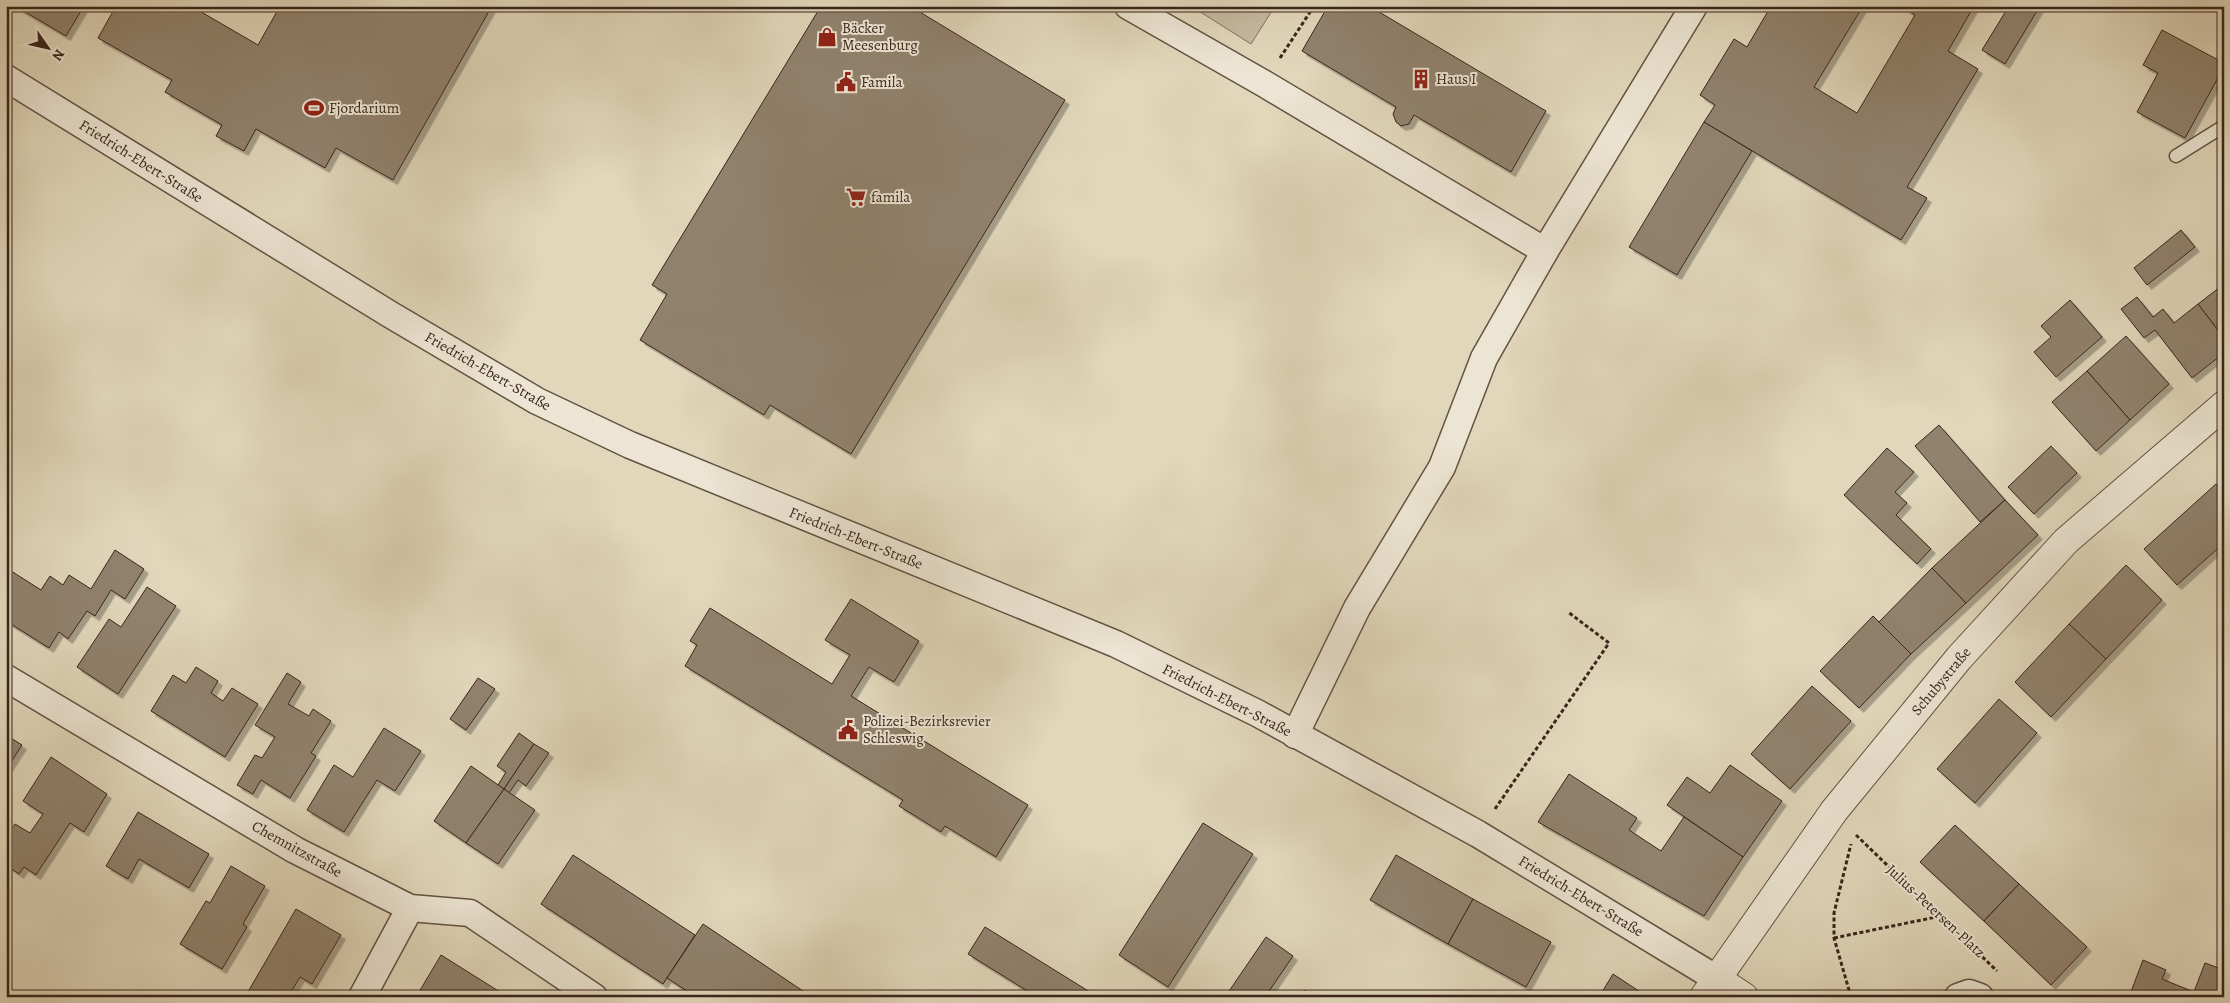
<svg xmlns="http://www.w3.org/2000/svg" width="2230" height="1003" viewBox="0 0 2230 1003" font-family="Alegreya,serif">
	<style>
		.green { fill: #c5b9a0; stroke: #806f5e }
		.building { fill: #91826e; stroke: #3a251b; filter: url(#shadow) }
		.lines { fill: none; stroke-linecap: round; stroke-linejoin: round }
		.service-casing { stroke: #645243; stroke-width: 15 }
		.minor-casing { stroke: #645243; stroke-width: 29 }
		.tertiary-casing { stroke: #645243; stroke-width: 30 }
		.path { stroke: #3a251b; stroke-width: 3; stroke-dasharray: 4 2.5; stroke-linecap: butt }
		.service { stroke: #ece5d3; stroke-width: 12 }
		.minor { stroke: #ece5d3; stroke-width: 26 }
		.tertiary { stroke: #ece5d3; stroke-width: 28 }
		.labels { text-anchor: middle; stroke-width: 4; stroke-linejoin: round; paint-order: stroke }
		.poi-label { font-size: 15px; fill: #3a251b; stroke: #ece5d3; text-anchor: start }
		.street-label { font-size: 15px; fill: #3a251b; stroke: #ece5d3 }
	</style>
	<defs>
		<filter id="shadow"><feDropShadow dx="4.5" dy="4.5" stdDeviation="0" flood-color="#0004"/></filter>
	</defs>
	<rect width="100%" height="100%" fill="#e1d7bb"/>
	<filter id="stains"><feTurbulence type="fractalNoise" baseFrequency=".004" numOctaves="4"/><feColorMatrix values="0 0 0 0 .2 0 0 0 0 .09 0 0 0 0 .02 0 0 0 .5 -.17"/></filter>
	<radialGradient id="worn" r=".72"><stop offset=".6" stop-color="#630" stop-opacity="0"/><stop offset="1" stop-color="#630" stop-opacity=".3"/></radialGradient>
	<polygon class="green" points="1191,6 1275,6 1251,44"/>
	<g class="building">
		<polygon points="15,6 84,6 66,36"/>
		<polygon points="116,6 191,6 258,45 280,6 492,6 393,180 336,148 325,168 256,129 244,151 216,136 222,125 165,92 172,80 98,38"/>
		<polygon points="821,6 910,6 1065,100 851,454 770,405 764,415 640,340 667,294 652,285"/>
		<polygon points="1328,6 1369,6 1546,111 1511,172 1414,115 1409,124 1401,126 1396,122 1393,114 1396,107 1302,51"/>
		<polygon points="1771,6 1863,6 1814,87 1857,113 1915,15 1901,6 1974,6 1948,51 1978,69 1907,187 1927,198 1901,240 1704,122 1715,105 1700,95 1734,39 1747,47"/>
		<polygon points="2009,6 2040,6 2005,64 1982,50"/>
		<polygon points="2162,30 2224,63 2224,67 2185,138 2137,112 2158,73 2143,65"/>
		<polygon points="1704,122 1752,151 1677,275 1629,247"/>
		<polygon points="2181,230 2195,247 2147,285 2134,268"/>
		<polygon points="2224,284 2224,338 2198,304"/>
		<polygon points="2137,297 2153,317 2163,309 2174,323 2198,304 2224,338 2224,353 2192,378 2155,330 2144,338 2121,309"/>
		<polygon points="2070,300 2102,337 2056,377 2034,352 2051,337 2041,326"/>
		<polygon points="2126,336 2169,384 2130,420 2087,371"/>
		<polygon points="2087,371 2130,420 2096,451 2052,402"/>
		<polygon points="1939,425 2005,500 1980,522 1915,446"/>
		<polygon points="2051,446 2077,473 2034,514 2008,487"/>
		<polygon points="1887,448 1914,472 1895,492 1907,503 1896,515 1931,549 1917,564 1844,495"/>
		<polygon points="2216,484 2224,492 2224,543 2177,585 2144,549"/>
		<polygon points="2005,500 2038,535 1966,603 1932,568"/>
		<polygon points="115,550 144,569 125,599 111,590 95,616 87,611 68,639 59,632 49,648 6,621 8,569 41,590 50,576 63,585 69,575 91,589"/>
		<polygon points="2126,565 2162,600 2106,659 2069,624"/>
		<polygon points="1932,568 1966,603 1911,654 1879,622"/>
		<polygon points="147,587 176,606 118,694 77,667 109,619 121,627"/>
		<polygon points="851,599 919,641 894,682 869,667 851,696 1028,805 996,857 945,826 941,832 899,806 903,800 685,666 697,645 690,641 710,608 832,684 850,655 825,640"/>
		<polygon points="1873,616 1911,654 1859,708 1820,671"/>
		<polygon points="2069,624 2106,659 2051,717 2015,682"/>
		<polygon points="196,667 218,681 211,693 223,701 232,688 258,704 225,757 151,711 173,675 186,683"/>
		<polygon points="287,673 301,682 288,704 309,716 313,709 331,721 311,753 316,756 290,798 261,780 253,794 237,785 255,755 262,758 275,737 255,725"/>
		<polygon points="478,678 495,689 466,730 450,719"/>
		<polygon points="1812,686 1851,721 1790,789 1751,754"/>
		<polygon points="1999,699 2037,733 1975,803 1937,769"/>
		<polygon points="384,728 421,751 395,791 377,780 344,832 307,810 334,765 353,777"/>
		<polygon points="519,733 534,744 504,789 498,785 506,772 497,766"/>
		<polygon points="6,735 22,745 6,770"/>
		<polygon points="534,744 549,753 526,786 518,780 509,793 504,789"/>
		<polygon points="51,757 107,794 84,832 70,823 36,875 24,867 19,874 6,865 6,837 15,824 30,833 43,814 23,801"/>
		<polygon points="1730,765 1782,801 1743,857 1667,805 1687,777 1710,793"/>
		<polygon points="471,766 504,789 466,843 434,821"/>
		<polygon points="1569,774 1637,818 1629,830 1661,851 1684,817 1743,857 1704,916 1538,822"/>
		<polygon points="504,789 535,810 498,864 466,843"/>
		<polygon points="138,812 209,854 189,888 139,859 128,879 106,866"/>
		<polygon points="1203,823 1253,854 1168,987 1119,955"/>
		<polygon points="1955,825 2019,884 1984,921 1920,862"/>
		<polygon points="573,855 695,935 663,984 541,904"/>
		<polygon points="1396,855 1473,899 1448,944 1370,900"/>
		<polygon points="231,866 265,886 243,924 247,927 222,969 180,944 206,901 210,903"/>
		<polygon points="2019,884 2087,947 2051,985 1984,921"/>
		<polygon points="1473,899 1551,942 1526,987 1448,944"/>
		<polygon points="296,909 341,935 312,984 300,977 288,997 245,997"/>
		<polygon points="703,924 812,997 696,997 667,978"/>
		<polygon points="985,927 1098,997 1037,997 968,954"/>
		<polygon points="1266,937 1293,956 1265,997 1225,997"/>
		<polygon points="441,955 508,997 416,997"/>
		<polygon points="2143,960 2166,970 2162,979 2194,992 2192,997 2129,997"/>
		<polygon points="2205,963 2224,970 2224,997 2192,997"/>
		<polygon points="1613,974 1648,997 1599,997"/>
		<polygon points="1305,990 1315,997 1300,997"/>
	</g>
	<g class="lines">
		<defs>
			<polyline id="service" points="2176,156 2224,126"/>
			<g id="minor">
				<polyline points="1128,6 1263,83 1545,251"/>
				<polyline points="6,78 391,315 537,401 630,445 1116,644 1257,713 1478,834 1717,979"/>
				<polyline points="6,678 295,850 410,908 470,913 594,997"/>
				<polyline points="1295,735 1357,608 1442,467 1484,358 1545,251 1694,6"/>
				<polyline points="362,997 410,908"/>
				<polyline points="1958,997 1969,993 1980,997"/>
			</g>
			<g id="tertiary">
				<polyline points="1717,979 1744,997"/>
				<polyline points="1704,997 1834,811 1959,658 2066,541 2224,405"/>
			</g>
		</defs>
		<use href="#service" class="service-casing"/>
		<use href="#minor" class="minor-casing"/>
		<use href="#tertiary" class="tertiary-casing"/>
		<g class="path">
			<polyline points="1280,58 1314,6"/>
			<polyline points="1495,809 1609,643 1568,612"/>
			<polyline points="1856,835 1997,971"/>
			<polyline points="1834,938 1941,916"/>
			<polyline points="1851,997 1834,938 1834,913 1851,844"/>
		</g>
		<use href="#service" class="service"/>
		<use href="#minor" class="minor"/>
		<use href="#tertiary" class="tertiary"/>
	</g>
	<defs>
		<symbol id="shop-bare" viewBox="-9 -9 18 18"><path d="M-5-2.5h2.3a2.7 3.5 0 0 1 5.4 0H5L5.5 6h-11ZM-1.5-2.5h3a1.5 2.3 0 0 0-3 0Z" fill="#8f2418" stroke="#ece5d3" stroke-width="2.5" paint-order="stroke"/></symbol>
		<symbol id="building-bare" viewBox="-9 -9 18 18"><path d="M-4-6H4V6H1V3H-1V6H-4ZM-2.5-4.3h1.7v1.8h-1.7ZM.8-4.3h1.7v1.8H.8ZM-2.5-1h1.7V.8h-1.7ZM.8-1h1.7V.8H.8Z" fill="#8f2418" stroke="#ece5d3" stroke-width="2.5" paint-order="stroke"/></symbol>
		<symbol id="civic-bare" viewBox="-9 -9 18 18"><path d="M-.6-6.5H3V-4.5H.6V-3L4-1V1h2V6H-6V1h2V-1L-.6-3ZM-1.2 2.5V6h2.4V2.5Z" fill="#8f2418" stroke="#ece5d3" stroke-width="2.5" paint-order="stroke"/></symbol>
		<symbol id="stadium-bare" viewBox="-9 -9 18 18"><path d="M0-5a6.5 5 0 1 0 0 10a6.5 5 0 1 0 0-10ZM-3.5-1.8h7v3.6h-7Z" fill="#8f2418" stroke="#ece5d3" stroke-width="2.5" paint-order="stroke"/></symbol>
		<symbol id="supermarket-bare" viewBox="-9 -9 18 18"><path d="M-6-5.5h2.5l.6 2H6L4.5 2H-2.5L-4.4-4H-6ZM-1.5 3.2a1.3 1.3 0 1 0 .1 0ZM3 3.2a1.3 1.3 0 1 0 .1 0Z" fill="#8f2418" stroke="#ece5d3" stroke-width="2.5" paint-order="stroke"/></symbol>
	</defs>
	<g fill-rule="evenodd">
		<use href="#shop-bare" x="813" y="23" width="28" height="28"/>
		<use href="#building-bare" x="1407" y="65" width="28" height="28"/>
		<use href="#civic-bare" x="832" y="68" width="28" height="28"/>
		<use href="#stadium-bare" x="300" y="94" width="28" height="28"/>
		<use href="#supermarket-bare" x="842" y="183" width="28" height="28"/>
		<use href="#civic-bare" x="834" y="716" width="28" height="28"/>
	</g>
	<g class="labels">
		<g class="poi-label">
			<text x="842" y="33">Bäcker<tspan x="842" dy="17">Meesenburg</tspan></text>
			<text x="1436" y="84">Haus I</text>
			<text x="861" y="87">Famila</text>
			<text x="329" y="113">Fjordarium</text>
			<text x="871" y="202">famila</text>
			<text x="863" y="726">Polizei-Bezirksrevier<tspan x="863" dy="17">Schleswig</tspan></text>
		</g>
		<g class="street-label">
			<text transform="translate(141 161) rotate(32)" y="5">Friedrich-Ebert-Straße</text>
			<text transform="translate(488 371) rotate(30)" y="5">Friedrich-Ebert-Straße</text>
			<text transform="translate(856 538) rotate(22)" y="5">Friedrich-Ebert-Straße</text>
			<text transform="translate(1941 681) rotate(-50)" y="5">Schubystraße</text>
			<text transform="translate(1227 700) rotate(27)" y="5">Friedrich-Ebert-Straße</text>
			<text transform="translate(297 849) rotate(29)" y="5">Chemnitzstraße</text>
			<text transform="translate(1581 896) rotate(31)" y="5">Friedrich-Ebert-Straße</text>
			<text transform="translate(1936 911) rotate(43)" y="5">Julius-Petersen-Platz</text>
		</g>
	</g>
	<rect width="2230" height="1003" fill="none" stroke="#e1d7bb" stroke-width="25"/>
	<rect x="8" y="8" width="2215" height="988" fill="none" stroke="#3a251b" stroke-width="2.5"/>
	<rect x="12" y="12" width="2205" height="978" fill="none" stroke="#3a251b"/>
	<g transform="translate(48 48) rotate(124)" stroke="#ece5d3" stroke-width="4" paint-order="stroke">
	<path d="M0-4L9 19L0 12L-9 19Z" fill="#3a251b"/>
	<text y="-8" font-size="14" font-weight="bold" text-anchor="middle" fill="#3a251b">N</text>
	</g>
	<rect width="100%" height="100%" filter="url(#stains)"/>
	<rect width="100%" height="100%" fill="url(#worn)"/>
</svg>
